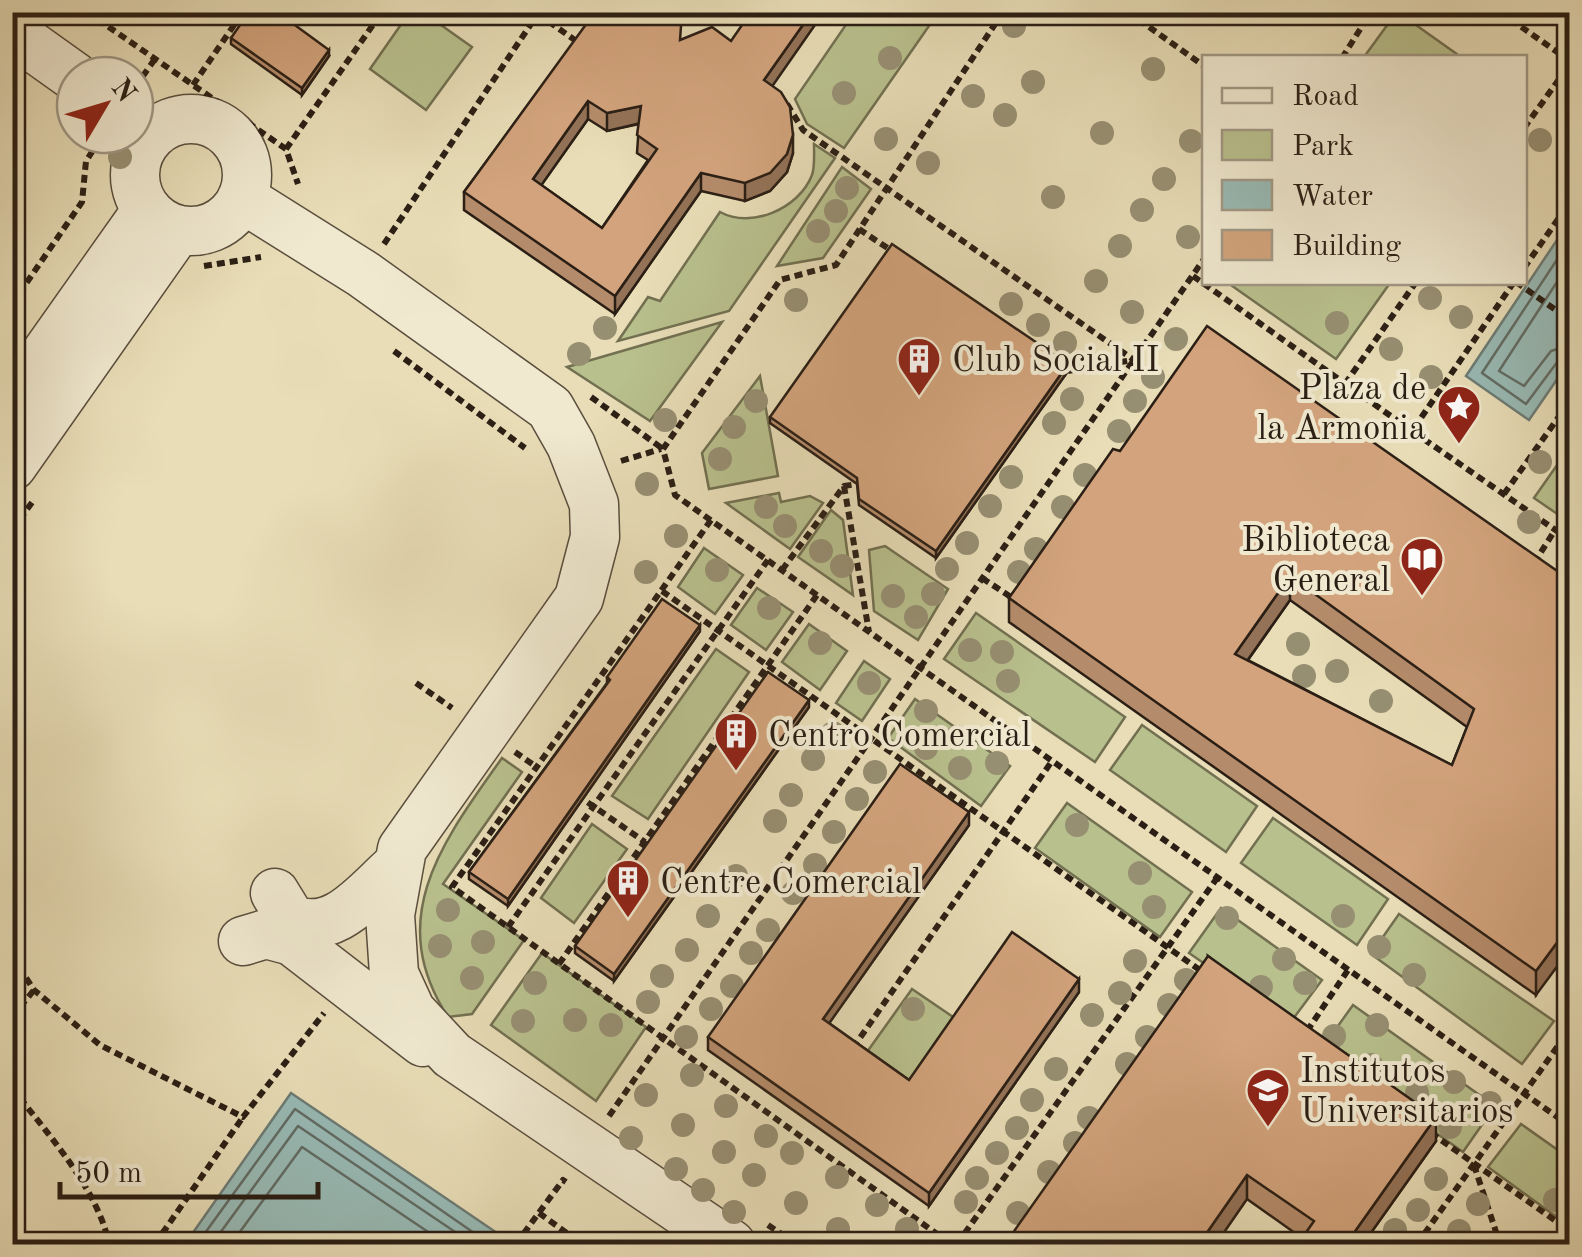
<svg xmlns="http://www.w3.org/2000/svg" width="1582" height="1257" viewBox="0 0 1582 1257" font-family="'Old Standard TT',serif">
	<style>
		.green { fill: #b8c08d; stroke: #727051; stroke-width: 2.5 }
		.water { fill: #98bab5; stroke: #6c7c75; stroke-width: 2.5 }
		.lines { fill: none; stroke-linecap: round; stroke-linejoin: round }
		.shore { stroke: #626c65; stroke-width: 2.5 }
		.minor-casing { stroke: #5a4e3e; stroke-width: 51 }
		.path { stroke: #2b1f15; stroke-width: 6; stroke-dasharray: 8 5; stroke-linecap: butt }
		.minor { stroke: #f0e9d0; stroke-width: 48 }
		.tree { fill: #978f72 }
		.wall { fill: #b58c6b; stroke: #2b1f15; stroke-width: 2.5; fill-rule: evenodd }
		.shaded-wall { fill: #937257; stroke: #2b1f15; stroke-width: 2.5 }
		.building { fill: #d2a37c; stroke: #2b1f15; stroke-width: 2.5; fill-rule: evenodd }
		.labels { text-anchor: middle; stroke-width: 8; stroke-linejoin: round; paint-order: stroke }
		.poi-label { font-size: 35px; fill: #2b1f15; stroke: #f0e9d0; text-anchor: start }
	</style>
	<rect width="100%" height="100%" fill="#e8ddb7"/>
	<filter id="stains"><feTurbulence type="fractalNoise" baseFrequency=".002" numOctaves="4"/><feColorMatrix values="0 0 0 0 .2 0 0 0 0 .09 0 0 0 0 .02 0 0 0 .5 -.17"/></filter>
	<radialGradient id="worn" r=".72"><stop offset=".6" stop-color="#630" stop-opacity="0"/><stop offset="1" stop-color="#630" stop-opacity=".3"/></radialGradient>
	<g class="green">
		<polygon points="409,13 424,13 472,47 426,110 370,69"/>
		<polygon points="849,13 938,13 844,148 807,124 795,99 852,16"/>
		<polygon points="1396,13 1399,13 1461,57 1364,57"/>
		<path d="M814,144L835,158L729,311L618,341L648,297L660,301L720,212C751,229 799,209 812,175C815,167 814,153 814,144Z"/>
		<polygon points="842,167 871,189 823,258 777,266"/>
		<polygon points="1228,283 1390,283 1336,359"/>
		<polygon points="722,322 650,421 567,367"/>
		<polygon points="760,376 778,476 709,489 702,453"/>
		<polygon points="1569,448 1569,522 1534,498"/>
		<polygon points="779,493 781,502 810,496 823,503 790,549 726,503"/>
		<polygon points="831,510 843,520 853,595 798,557"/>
		<polygon points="885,546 948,589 918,640 874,611 869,550"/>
		<polygon points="704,548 743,575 715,614 678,587"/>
		<polygon points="757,588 793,612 766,650 731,625"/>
		<polygon points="976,613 1125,717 1095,762 944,659"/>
		<polygon points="809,624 847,651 820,690 782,662"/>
		<polygon points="716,649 749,672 648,819 612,796"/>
		<polygon points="864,661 890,679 862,721 836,703"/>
		<polygon points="915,699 1010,766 981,806 888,738"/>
		<polygon points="1142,725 1257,806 1226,852 1110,770"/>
		<path d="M502,758L522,772L443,884L524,940L472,1014L448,1017C383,917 444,840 502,758Z"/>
		<polygon points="1067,803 1192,892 1160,937 1035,848"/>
		<polygon points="1273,818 1388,899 1357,945 1241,863"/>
		<polygon points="592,824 627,849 574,923 541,898"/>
		<polygon points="1221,908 1322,980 1290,1023 1189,953"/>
		<polygon points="1399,914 1554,1021 1522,1064 1371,954"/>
		<polygon points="542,953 646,1027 596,1101 491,1025"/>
		<polygon points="912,989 959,1021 909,1092 862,1059"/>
		<polygon points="1353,1005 1495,1106 1463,1152 1320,1051"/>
		<polygon points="1521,1124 1569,1158 1569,1226 1488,1167"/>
	</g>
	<g class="water">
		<polygon points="1569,222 1569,362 1529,420 1466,376"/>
		<polygon points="291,1093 503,1237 498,1244 467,1244 458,1239 460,1244 185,1244"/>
	</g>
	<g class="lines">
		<g class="shore">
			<polyline points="1570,240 1482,373 1526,404 1558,361 1570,357"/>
			<polyline points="1570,262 1499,371 1524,386 1551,351 1570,345"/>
			<polyline points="197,1244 295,1109 490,1244"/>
			<polyline points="212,1244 298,1126 473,1244"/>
			<polyline points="231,1244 302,1147 446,1244"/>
		</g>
		<defs>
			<g id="minor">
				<polyline points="12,32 75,77"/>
				<circle cx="191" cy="175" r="56"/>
				<polyline points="242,198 363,274 550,408 571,445 594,504 595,537 579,598 402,849 390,915 394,974 411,1011 452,1055 731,1244"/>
				<polyline points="12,401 147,210"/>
				<polyline points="12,466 178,230"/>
				<path d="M275,893L291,919C334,938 366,893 396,867"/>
				<polyline points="243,941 266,934 292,941 423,1042"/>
			</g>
		</defs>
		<use href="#minor" class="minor-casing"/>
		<g class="path">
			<polyline points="87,12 286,149 298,184"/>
			<polyline points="1003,12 836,265 780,280 663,449 675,495 1570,1126"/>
			<polyline points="1128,12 1204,66"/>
			<polyline points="1500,12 1570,61"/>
			<polyline points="538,14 579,43"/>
			<polyline points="1342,58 1371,12"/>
			<polyline points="193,85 243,12"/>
			<polyline points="135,87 155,59"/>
			<polyline points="787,104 803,130 1134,360"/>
			<polyline points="1524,128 1570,64"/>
			<polyline points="286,149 382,12"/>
			<polyline points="859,229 892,251"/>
			<polyline points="384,244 539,12"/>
			<polyline points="204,266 261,257"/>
			<polyline points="1524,268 1570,202"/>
			<polyline points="1193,276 1412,431"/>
			<polyline points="1514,282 1412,431 1570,540"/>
			<polyline points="1516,282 1570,320"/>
			<polyline points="12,304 82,202 86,161 103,135"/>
			<polyline points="394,351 525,448"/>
			<polyline points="1068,371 1133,360"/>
			<polyline points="1345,384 1416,282"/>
			<polyline points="591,397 663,449"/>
			<polyline points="621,461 661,449"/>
			<polyline points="844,486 869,632"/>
			<polyline points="1504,494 1570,401"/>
			<polyline points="711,520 452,887 951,1244"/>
			<polyline points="12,530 33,501"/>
			<polyline points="1534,563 1555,530"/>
			<polyline points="782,570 844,486 857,484"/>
			<polyline points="982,578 1014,599"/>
			<polyline points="662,591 1204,973"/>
			<polyline points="416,683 452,708"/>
			<polyline points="515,752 538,768"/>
			<polyline points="577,795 645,842"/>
			<polyline points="684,870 700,881"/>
			<polyline points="508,927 768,560"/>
			<polyline points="12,956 34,990 100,1045 243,1117 324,1013"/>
			<polyline points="559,964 817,595"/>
			<polyline points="12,1017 34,990"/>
			<polyline points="1307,1031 1348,970"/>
			<polyline points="853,1048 1052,761"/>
			<path d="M12,1088C47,1133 98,1189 109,1244"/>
			<polyline points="609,1116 1204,259"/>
			<polyline points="1431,1133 1570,1231"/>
			<polyline points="1474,1165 1500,1244"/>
			<polyline points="539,1213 582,1244"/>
			<polyline points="768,1225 796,1244"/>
			<polyline points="155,1244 243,1117"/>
			<polyline points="516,1244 563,1180 566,1182"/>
			<polyline points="957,1244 1217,878"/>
			<polyline points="1417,1244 1570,1029"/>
		</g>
		<use href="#minor" class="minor"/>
	</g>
	<g class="tree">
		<circle cx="1014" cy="26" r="12"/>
		<circle cx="890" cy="58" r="12"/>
		<circle cx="1153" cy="69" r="12"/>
		<circle cx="1033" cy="82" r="12"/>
		<circle cx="844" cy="93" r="12"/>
		<circle cx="973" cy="96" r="12"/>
		<circle cx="1005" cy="115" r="12"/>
		<circle cx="1102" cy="133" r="12"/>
		<circle cx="886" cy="139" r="12"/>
		<circle cx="1540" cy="140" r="12"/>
		<circle cx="1191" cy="141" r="12"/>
		<circle cx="120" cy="157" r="12"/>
		<circle cx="928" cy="163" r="12"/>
		<circle cx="1164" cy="179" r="12"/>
		<circle cx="847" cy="188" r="12"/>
		<circle cx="1053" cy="197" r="12"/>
		<circle cx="1142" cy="210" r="12"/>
		<circle cx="836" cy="211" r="12"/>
		<circle cx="818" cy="231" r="12"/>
		<circle cx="1188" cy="237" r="12"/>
		<circle cx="1120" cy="246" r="12"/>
		<circle cx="1096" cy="281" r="12"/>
		<circle cx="1430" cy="298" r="12"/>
		<circle cx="796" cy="300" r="12"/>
		<circle cx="1011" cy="304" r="12"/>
		<circle cx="1132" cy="312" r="12"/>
		<circle cx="1461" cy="317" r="12"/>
		<circle cx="1337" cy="323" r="12"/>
		<circle cx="1038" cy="325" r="12"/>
		<circle cx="605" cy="328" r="12"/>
		<circle cx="1176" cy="339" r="12"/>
		<circle cx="1065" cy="343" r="12"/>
		<circle cx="1391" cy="349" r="12"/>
		<circle cx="579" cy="354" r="12"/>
		<circle cx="1090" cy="363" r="12"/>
		<circle cx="1153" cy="377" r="12"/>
		<circle cx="1431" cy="377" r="12"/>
		<circle cx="1072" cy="399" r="12"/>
		<circle cx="756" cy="401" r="12"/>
		<circle cx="1135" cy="401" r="12"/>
		<circle cx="665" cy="420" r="12"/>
		<circle cx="1054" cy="423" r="12"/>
		<circle cx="734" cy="427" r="12"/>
		<circle cx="1119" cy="431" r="12"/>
		<circle cx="720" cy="459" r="12"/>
		<circle cx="1540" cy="462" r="12"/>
		<circle cx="1085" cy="475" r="12"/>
		<circle cx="1011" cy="477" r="12"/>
		<circle cx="647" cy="484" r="12"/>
		<circle cx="990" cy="506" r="12"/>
		<circle cx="766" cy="507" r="12"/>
		<circle cx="1063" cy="507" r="12"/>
		<circle cx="1529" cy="522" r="12"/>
		<circle cx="785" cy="526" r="12"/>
		<circle cx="676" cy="536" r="12"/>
		<circle cx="967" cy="543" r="12"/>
		<circle cx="1036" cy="549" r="12"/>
		<circle cx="821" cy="551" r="12"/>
		<circle cx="842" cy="566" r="12"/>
		<circle cx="947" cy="569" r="12"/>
		<circle cx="717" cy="570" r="12"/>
		<circle cx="646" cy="572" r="12"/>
		<circle cx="1019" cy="572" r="12"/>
		<circle cx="933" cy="594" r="12"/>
		<circle cx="893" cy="596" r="12"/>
		<circle cx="769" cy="608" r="12"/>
		<circle cx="916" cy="617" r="12"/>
		<circle cx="820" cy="643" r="12"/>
		<circle cx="1298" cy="644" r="12"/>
		<circle cx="970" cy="650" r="12"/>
		<circle cx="1002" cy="652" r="12"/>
		<circle cx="1337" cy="671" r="12"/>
		<circle cx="1304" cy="676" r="12"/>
		<circle cx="1008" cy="681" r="12"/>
		<circle cx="869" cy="683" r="12"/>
		<circle cx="1381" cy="701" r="12"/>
		<circle cx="926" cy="711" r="12"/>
		<circle cx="833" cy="733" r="12"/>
		<circle cx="957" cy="737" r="12"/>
		<circle cx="926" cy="748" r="12"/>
		<circle cx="813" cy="759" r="12"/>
		<circle cx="997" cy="763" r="12"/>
		<circle cx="960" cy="768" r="12"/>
		<circle cx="875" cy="772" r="12"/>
		<circle cx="791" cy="795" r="12"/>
		<circle cx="857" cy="799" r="12"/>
		<circle cx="775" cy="821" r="12"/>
		<circle cx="1077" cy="825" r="12"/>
		<circle cx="834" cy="832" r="12"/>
		<circle cx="815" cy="865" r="12"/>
		<circle cx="1140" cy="873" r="12"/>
		<circle cx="736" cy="876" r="12"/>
		<circle cx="793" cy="893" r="12"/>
		<circle cx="1154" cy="907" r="12"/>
		<circle cx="448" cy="910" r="12"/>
		<circle cx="708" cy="916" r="12"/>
		<circle cx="1343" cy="916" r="12"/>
		<circle cx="1227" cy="918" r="12"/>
		<circle cx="768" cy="930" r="12"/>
		<circle cx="483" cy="942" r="12"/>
		<circle cx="440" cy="946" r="12"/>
		<circle cx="1379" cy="947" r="12"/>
		<circle cx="687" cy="950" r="12"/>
		<circle cx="751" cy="953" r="12"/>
		<circle cx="1284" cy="959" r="12"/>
		<circle cx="1135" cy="961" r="12"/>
		<circle cx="1414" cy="975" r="12"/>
		<circle cx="662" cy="976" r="12"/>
		<circle cx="472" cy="978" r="12"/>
		<circle cx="1186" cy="980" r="12"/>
		<circle cx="535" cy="983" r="12"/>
		<circle cx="1305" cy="983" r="12"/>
		<circle cx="732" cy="986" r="12"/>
		<circle cx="1261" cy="987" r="12"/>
		<circle cx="1120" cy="993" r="12"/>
		<circle cx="648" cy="1002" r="12"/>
		<circle cx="1169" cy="1005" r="12"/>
		<circle cx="711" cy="1009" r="12"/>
		<circle cx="913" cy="1009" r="12"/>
		<circle cx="1092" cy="1015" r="12"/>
		<circle cx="575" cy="1020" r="12"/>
		<circle cx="523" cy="1021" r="12"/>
		<circle cx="611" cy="1025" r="12"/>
		<circle cx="1377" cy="1025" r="12"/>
		<circle cx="1334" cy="1036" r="12"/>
		<circle cx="686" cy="1037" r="12"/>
		<circle cx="1147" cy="1037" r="12"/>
		<circle cx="1127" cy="1064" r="12"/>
		<circle cx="1371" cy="1065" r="12"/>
		<circle cx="1056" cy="1069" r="12"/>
		<circle cx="692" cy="1075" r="12"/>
		<circle cx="1454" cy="1082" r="12"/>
		<circle cx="1417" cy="1093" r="12"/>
		<circle cx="646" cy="1095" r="12"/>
		<circle cx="1032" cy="1100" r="12"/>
		<circle cx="1490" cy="1103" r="12"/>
		<circle cx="726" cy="1106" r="12"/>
		<circle cx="1089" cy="1118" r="12"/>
		<circle cx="683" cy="1125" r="12"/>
		<circle cx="1450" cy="1127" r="12"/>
		<circle cx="1017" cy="1128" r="12"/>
		<circle cx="766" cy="1136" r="12"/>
		<circle cx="631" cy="1138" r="12"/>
		<circle cx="1075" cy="1143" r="12"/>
		<circle cx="724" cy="1152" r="12"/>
		<circle cx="792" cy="1153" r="12"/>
		<circle cx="997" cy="1153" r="12"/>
		<circle cx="676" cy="1169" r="12"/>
		<circle cx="1049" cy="1172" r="12"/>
		<circle cx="754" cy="1175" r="12"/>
		<circle cx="837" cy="1177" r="12"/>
		<circle cx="977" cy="1178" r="12"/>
		<circle cx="1436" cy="1179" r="12"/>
		<circle cx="703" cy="1190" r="12"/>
		<circle cx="1555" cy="1200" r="12"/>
		<circle cx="966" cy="1202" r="12"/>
		<circle cx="796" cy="1203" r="12"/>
		<circle cx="1478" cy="1204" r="12"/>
		<circle cx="877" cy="1205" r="12"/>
		<circle cx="1418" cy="1210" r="12"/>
		<circle cx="734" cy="1212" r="12"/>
		<circle cx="1018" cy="1213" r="12"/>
		<circle cx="838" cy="1229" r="12"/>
		<circle cx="907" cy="1229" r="12"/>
		<circle cx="1395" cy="1230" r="12"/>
		<circle cx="1459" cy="1231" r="12"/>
	</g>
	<g class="wall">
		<path d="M584,29L682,40L772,86L793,153L787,172L770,191L745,201L701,191L615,314L464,210V192ZM588,119L607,131L639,124L637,153L648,160L602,228L541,185Z"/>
		<polygon points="231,38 329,56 302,95 231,44"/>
		<polygon points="1068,371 936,558 859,505 857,484 770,423 770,417"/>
		<path d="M1120,451L1570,580L1536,995L1009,622V598ZM1290,600L1467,727L1452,765L1248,660Z"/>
		<polygon points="700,631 508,906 469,879 469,872 607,683 607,677"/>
		<polygon points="809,707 614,981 575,953 575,946"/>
		<polygon points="969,825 829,1023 909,1080 1079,992 929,1206 708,1050 708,1037"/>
		<polygon points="1208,956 1436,1141 1363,1244 1298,1244 1302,1238 1247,1199"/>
	</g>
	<g class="shaded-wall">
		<polygon points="812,12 824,12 764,98 764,80"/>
		<polygon points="329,50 329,56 302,95 302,88"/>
		<polygon points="588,101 588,119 533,197 533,179"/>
		<polygon points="641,106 641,123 607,131 607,113"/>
		<polygon points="793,135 793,153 787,172 770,191 745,201 745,183"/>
		<polygon points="701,173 701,191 615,314 615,296"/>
		<polygon points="1068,364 1068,371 936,558 936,551"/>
		<polygon points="1290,576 1290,600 1235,678 1235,654"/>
		<polygon points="700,625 700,631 508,906 508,899"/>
		<polygon points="809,700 809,707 614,981 614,974"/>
		<polygon points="969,812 969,825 823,1032 823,1019"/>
		<polygon points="1570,925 1570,949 1536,995 1536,971"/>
		<polygon points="1079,979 1079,992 929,1206 929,1193"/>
		<polygon points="1436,1117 1436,1141 1363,1244 1346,1244"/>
		<polygon points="1247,1175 1247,1199 1216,1244 1199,1244"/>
	</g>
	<g class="building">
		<polygon points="249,12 277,12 329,50 302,88 231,38"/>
		<path d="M595,12H682L680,40L712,27L731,41L751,12H812L764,80L781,92L790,107L793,135L787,154L770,173L745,183L701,173L615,296L464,192ZM588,101L607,113L641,106L637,135L657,149L602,228L533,179Z"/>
		<polygon points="892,244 1068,364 936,551 859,499 857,478 770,417"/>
		<path d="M1207,326L1570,580V925L1536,971L1009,598L1113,449L1120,451ZM1290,576L1474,709L1452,765L1235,654Z"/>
		<polygon points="662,599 700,625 508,899 469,872 610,680 607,677"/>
		<polygon points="768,672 809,700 614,974 575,946"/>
		<polygon points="900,764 969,812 823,1019 909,1080 1012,932 1079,979 929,1193 708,1037"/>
		<polygon points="1208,956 1436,1117 1346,1244 1298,1244 1314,1221 1247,1175 1199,1244 1005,1244"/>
	</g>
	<defs>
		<symbol id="building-pin" viewBox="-11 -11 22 30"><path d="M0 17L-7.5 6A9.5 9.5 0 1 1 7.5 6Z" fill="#8f2418" stroke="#f0e9d0"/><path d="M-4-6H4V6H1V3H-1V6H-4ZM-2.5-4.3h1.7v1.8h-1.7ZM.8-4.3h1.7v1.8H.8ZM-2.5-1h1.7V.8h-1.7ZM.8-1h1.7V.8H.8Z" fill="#fff"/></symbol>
		<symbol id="sight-pin" viewBox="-11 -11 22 30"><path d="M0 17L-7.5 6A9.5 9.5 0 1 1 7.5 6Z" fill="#8f2418" stroke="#f0e9d0"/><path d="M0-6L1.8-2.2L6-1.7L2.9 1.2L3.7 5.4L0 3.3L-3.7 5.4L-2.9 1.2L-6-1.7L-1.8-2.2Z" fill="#fff"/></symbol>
		<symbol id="library-pin" viewBox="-11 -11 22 30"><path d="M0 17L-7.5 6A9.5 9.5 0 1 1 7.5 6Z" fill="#8f2418" stroke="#f0e9d0"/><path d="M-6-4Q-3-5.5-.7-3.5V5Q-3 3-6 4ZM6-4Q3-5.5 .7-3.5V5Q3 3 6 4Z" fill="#fff"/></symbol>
		<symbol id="university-pin" viewBox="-11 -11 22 30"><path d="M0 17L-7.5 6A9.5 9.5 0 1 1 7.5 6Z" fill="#8f2418" stroke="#f0e9d0"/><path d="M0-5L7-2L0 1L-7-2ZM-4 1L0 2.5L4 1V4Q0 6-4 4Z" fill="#fff"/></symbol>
	</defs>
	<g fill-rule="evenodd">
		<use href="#building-pin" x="894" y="334" width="50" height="68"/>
		<use href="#sight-pin" x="1434" y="382" width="50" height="68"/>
		<use href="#library-pin" x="1397" y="534" width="50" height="68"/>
		<use href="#building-pin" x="711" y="709" width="50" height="68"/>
		<use href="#building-pin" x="603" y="856" width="50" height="68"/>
		<use href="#university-pin" x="1243" y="1065" width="50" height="68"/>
	</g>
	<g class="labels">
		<g class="poi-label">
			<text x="952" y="371">Club Social II</text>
			<text x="1426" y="399" text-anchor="end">Plaza de<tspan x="1426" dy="40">la Armonia</tspan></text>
			<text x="1390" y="551" text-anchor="end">Biblioteca<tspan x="1390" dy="40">General</tspan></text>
			<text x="768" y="746">Centro Comercial</text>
			<text x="660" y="893">Centre Comercial</text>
			<text x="1300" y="1082">Institutos<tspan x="1300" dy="40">Universitarios</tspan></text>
		</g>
	</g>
	<rect width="1582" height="1257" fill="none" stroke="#e8ddb7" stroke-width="50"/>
	<rect x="15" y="15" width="1552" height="1227" fill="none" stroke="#2b1f15" stroke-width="5"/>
	<rect x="25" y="25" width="1532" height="1207" fill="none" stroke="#2b1f15" stroke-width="2.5"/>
	<rect x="1202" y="55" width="325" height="230" fill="#f0e9d0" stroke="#a19885" stroke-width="2.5"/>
	<rect x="1222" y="88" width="50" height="15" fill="#f0e9d0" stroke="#a19885" stroke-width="2.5"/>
	<text x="1292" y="105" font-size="30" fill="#2b1f15">Road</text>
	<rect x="1222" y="130" width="50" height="30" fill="#b8c08d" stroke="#a19885" stroke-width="2.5"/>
	<text x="1292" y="155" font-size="30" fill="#2b1f15">Park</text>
	<rect x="1222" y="180" width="50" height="30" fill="#98bab5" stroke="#a19885" stroke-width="2.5"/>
	<text x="1292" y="205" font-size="30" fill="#2b1f15">Water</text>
	<rect x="1222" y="230" width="50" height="30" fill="#d2a37c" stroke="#a19885" stroke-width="2.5"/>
	<text x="1292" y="255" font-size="30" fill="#2b1f15">Building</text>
	<g transform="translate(105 105) rotate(52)"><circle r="48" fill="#f0e9d0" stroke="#a19885" stroke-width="2.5"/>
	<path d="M0-8L18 38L0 25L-18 38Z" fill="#8f2418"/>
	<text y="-15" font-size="28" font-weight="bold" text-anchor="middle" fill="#2b1f15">N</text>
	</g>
	<path d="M60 1182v15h258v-15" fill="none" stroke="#2b1f15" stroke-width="5"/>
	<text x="75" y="1182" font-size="30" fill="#2b1f15" stroke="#f0e9d0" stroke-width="8" paint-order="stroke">50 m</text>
	<rect width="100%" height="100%" filter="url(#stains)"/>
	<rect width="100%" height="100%" fill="url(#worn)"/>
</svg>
